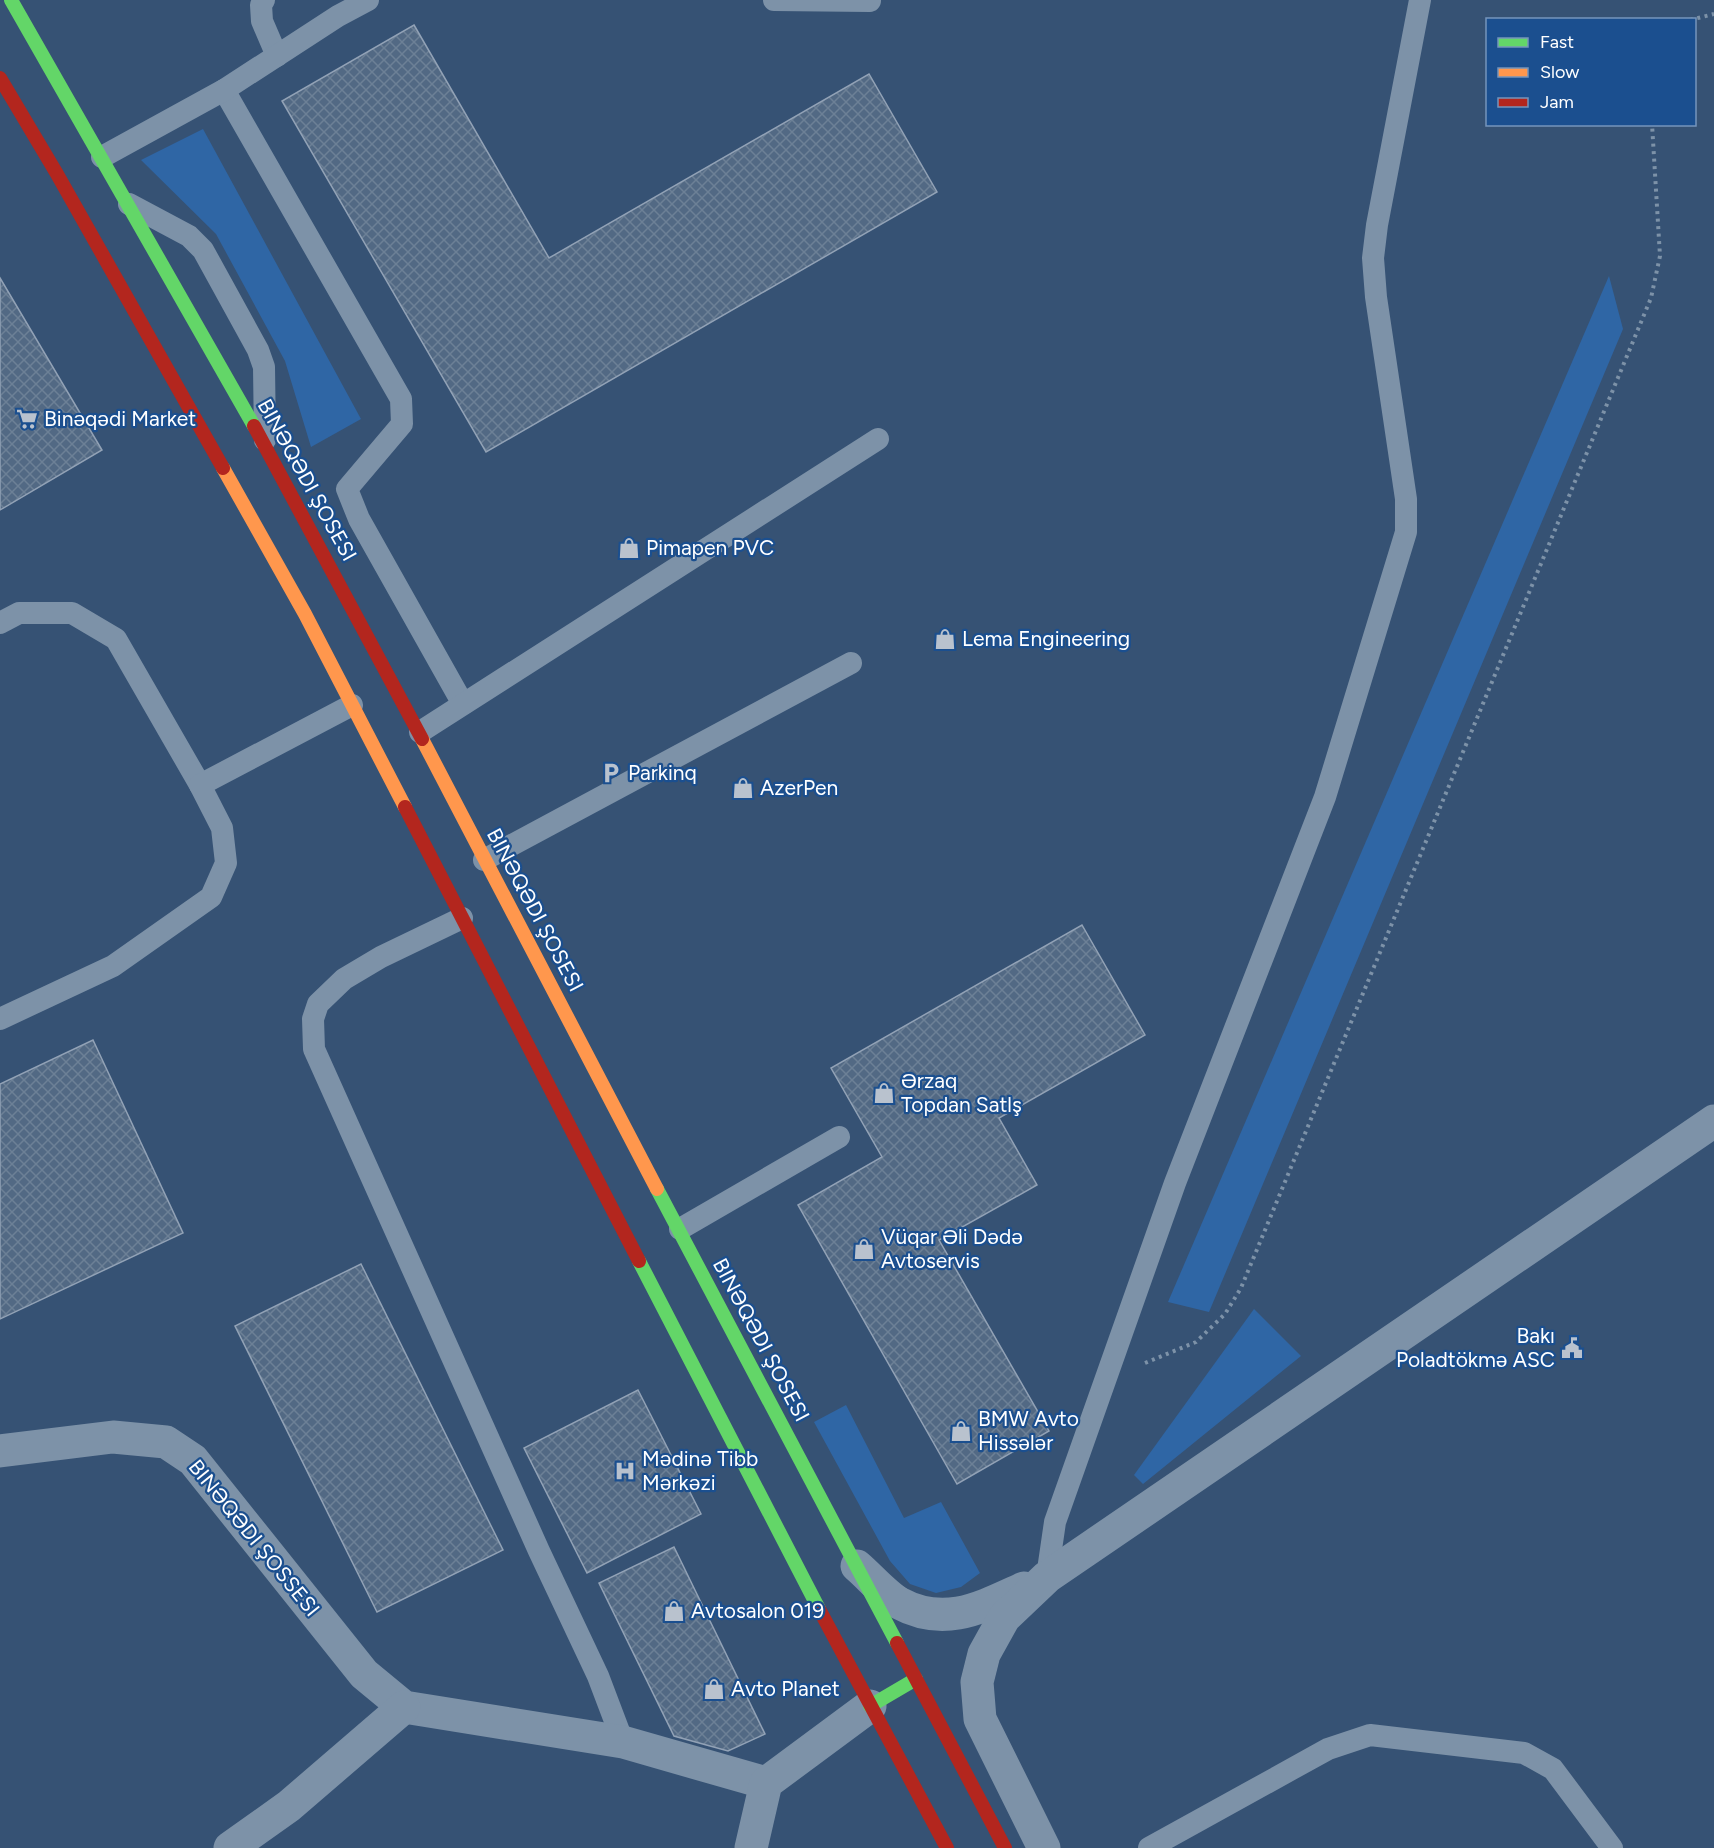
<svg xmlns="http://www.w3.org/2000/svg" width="1714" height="1848" viewBox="0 0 1714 1848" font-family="Figtree,sans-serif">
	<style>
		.grass { fill: #2f66a5 }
		.building { fill: url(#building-cross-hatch); stroke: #92a2b6; stroke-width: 1.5 }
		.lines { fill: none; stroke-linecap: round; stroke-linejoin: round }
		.path { stroke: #7d92a8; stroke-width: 4; stroke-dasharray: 3 4.5; stroke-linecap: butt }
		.lane { stroke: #7d92a8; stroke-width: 22 }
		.street { stroke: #7d92a8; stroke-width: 33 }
		.fast { stroke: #63d668; stroke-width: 14 }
		.slow { stroke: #ff974d; stroke-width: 14 }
		.jam { stroke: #b3261e; stroke-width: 14 }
		.labels { text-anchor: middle; stroke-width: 4.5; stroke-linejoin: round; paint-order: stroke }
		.poi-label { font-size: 21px; fill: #fff; stroke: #1b4f8f; text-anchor: start }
		.street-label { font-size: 21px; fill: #fff; stroke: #1b4f8f }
	</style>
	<defs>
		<pattern id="building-cross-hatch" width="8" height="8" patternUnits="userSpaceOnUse" patternTransform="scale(1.5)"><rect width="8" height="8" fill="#526984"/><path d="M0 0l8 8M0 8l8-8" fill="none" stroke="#6c8096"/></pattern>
	</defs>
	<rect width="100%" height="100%" fill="#365274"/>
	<g class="grass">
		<polygon points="203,129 361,419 311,447 285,361 216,234 141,160"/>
		<polygon points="1609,276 1623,329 1209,1312 1168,1302"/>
		<polygon points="1254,1309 1301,1356 1143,1484 1134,1475"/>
		<polygon points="846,1405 904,1518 941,1502 980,1573 961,1587 936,1593 910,1584 890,1561 814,1422"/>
	</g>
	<g class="building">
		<polygon points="414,25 549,258 869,74 937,192 486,452 282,101"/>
		<polygon points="0,278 102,450 0,510"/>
		<polygon points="1082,925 1145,1035 999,1118 1037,1185 939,1240 1049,1431 957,1484 798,1205 882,1157 831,1068"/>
		<polygon points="93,1040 183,1233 0,1319 0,1084"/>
		<polygon points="361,1264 503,1550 377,1612 235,1326"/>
		<polygon points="638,1390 701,1514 587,1573 524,1448"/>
		<polygon points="674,1547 765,1734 728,1751 674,1736 599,1583"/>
	</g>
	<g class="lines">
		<g class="path">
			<polyline points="1690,20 1714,14"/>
			<polyline points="1145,1363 1196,1342 1225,1314 1241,1288 1651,298 1660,256 1652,124"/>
		</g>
		<g class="lane">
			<polyline points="264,0 261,5 262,21 277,56"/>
			<polyline points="774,0 870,1"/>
			<polyline points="224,90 401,399 402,424 347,489 359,519 463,704"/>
			<polyline points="102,157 224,90 338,16 368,0"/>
			<polyline points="129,204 189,236 203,250 258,350 264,367 265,440"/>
			<polyline points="0,623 19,613 72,613 116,639 200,785"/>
			<polyline points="420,732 878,439"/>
			<polyline points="484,860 851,663"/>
			<polyline points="462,918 381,957 344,979 318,1004 313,1019 314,1049 539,1551 598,1676 623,1742"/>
			<polyline points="0,1019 113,966 211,897 226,863 222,828 200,785 352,705"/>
			<polyline points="680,1229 839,1137"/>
			<polyline points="1047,1577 1055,1522 1175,1183 1325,797 1406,532 1406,499 1376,297 1373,258 1377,225 1420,0"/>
			<polyline points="1149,1848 1328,1749 1370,1735 1524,1753 1553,1769 1612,1848"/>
		</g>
		<g class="street">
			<polyline points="0,1451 113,1437 166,1442 193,1460 364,1674 404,1707 623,1742 766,1783"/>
			<path d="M857,1566C870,1577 884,1594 899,1603C945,1628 982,1607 1024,1588"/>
			<polyline points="230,1848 289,1806 404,1707"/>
			<polyline points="751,1848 766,1783 870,1706"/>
			<polyline points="1044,1848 980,1719 977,1682 984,1654 1004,1618 1047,1577 1714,1121"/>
		</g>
		<g class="fast">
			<polyline points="11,0 254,426"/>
			<polyline points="657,1189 897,1643"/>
			<polyline points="639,1261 819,1609"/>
			<polyline points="870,1706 916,1679"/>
		</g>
		<g class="slow">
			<polyline points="223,468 305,614 405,807"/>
			<polyline points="422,739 657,1189"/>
		</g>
		<g class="jam">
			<polyline points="0,78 57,174 223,468"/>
			<polyline points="254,426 422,739"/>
			<polyline points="405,807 639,1261"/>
			<polyline points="819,1609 947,1848"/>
			<polyline points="897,1643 1005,1848"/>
		</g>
	</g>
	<defs>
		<symbol id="supermarket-bare" viewBox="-9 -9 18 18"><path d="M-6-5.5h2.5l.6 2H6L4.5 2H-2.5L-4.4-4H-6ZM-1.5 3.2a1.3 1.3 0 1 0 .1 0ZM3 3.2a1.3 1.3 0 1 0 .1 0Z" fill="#b9c2ce" stroke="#1b4f8f" stroke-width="2.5" paint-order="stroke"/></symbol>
		<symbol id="shop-bare" viewBox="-9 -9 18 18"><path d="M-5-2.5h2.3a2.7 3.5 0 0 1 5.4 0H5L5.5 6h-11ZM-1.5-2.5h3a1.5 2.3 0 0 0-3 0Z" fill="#b9c2ce" stroke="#1b4f8f" stroke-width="2.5" paint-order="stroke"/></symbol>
		<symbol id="parking-bare" viewBox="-9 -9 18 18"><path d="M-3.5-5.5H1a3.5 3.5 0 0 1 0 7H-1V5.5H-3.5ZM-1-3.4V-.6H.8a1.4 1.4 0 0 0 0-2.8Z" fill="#b9c2ce" stroke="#1b4f8f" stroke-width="2.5" paint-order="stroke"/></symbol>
		<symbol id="civic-bare" viewBox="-9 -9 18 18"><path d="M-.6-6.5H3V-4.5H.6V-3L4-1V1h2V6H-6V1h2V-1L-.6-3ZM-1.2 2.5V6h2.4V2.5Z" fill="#b9c2ce" stroke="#1b4f8f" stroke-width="2.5" paint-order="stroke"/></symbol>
		<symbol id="hospital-bare" viewBox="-9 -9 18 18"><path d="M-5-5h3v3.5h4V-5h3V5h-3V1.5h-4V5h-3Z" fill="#b9c2ce" stroke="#1b4f8f" stroke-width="2.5" paint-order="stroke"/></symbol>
	</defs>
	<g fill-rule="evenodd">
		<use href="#supermarket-bare" x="12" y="404" width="30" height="30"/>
		<use href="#shop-bare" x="614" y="533" width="30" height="30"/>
		<use href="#shop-bare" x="930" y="624" width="30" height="30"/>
		<use href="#parking-bare" x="596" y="758" width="30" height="30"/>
		<use href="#shop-bare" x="728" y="773" width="30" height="30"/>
		<use href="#shop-bare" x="869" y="1078" width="30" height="30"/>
		<use href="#shop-bare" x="849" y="1234" width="30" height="30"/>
		<use href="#civic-bare" x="1557" y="1333" width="30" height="30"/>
		<use href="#shop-bare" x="946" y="1416" width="30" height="30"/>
		<use href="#hospital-bare" x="610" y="1456" width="30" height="30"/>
		<use href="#shop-bare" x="659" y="1596" width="30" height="30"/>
		<use href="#shop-bare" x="699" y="1674" width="30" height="30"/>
	</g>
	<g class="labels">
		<g class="poi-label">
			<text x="44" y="426">Binəqədi Market</text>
			<text x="646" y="555">Pimapen PVC</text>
			<text x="962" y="646">Lema Engineering</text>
			<text x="628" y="780">Parkinq</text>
			<text x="760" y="795">AzerPen</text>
			<text x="901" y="1088">Ərzaq<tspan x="901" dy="24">Topdan Satlş</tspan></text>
			<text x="881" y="1244">Vüqar Əli Dədə<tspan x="881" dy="24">Avtoservis</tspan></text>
			<text x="1555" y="1343" text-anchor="end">Bakı<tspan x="1555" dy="24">Poladtökmə ASC</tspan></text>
			<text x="978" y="1426">BMW Avto<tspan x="978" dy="24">Hissələr</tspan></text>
			<text x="642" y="1466">Mədinə Tibb<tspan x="642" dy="24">Mərkəzi</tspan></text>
			<text x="691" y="1618">Avtosalon 019</text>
			<text x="731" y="1696">Avto Planet</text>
		</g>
		<g class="street-label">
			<text transform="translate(307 480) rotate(61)" y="7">BINƏQƏDI ŞOSESI</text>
			<text transform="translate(535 910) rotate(62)" y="7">BINƏQƏDI ŞOSESI</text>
			<text transform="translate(761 1340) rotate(62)" y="7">BINƏQƏDI ŞOSESI</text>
			<text transform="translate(254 1538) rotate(51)" y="7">BINƏQƏDI ŞOSSESI</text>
		</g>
	</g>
	<rect x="1486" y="18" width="210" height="108" fill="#1b4f8f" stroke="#7695bc" stroke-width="1.5"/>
	<rect x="1498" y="38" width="30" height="9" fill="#63d668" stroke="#7695bc" stroke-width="1.5"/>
	<text x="1540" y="48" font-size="18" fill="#ffffff">Fast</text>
	<rect x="1498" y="68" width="30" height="9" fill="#ff974d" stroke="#7695bc" stroke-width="1.5"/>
	<text x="1540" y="78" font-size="18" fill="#ffffff">Slow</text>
	<rect x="1498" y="98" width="30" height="9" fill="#b3261e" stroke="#7695bc" stroke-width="1.5"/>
	<text x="1540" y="108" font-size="18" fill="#ffffff">Jam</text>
</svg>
